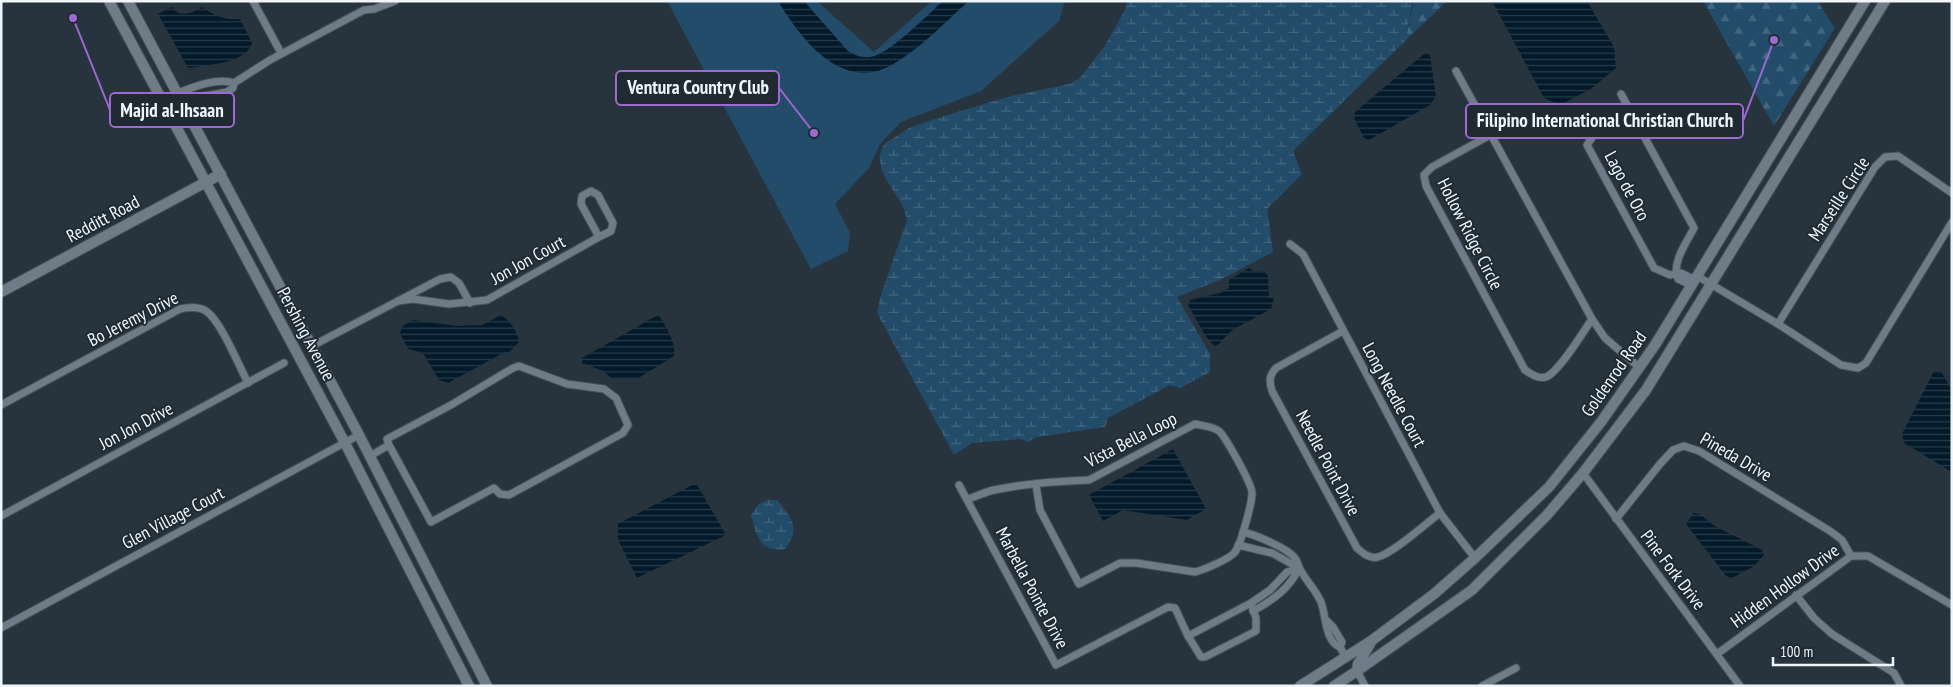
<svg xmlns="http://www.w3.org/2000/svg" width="1953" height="687" viewBox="0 0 1953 687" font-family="'PT Sans Narrow',sans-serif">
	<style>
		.green { fill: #234c6a }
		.forest { fill: url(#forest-firs) }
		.wetland { fill: url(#wetland-marsh) }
		.water { fill: url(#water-rules) }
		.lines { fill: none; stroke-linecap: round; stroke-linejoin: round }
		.street-casing { stroke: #465058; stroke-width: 9 }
		.secondary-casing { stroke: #465058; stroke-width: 12 }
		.street { stroke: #6f7c87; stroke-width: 7 }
		.secondary { stroke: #6f7c87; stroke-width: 10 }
		.labels { text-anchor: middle; stroke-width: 4; stroke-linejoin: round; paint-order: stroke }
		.street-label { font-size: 18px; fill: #eef6fc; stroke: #1f2a33 }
		.leader { fill: none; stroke: #9e69d1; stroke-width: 2 }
		.callout-dot { fill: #9e69d1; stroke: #1f2a33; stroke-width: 2 }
		.callout { fill: #1f2a33; stroke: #9e69d1; stroke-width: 2 }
		.callout-label { font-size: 19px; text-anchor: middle; font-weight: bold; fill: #eef6fc }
	</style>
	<defs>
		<pattern id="forest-firs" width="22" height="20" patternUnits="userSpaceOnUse" patternTransform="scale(1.25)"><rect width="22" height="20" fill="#234c6a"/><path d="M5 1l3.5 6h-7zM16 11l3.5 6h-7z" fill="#436680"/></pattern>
		<pattern id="wetland-marsh" width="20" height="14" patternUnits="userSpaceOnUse" patternTransform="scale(1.25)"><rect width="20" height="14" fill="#234c6a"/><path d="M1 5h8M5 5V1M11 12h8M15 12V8" fill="none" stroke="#436680"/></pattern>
		<pattern id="water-rules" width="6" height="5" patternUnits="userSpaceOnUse" patternTransform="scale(1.25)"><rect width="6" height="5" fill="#031a2b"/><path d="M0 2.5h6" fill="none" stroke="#283c4b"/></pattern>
	</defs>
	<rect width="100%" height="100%" fill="#28343d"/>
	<polygon class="green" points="667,1 817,1 874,52 932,1 1065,1 1059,21 981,91 901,122 880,144 869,168 835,204 850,233 848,251 811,269"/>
	<g class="forest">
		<polygon points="1413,1 1447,1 1405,41 1413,6"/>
		<polygon points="1703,1 1817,1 1835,28 1774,126"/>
	</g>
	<g class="wetland">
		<path d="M1127,1H1413L1405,41L1293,151L1302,174L1267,209L1273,252L1222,279L1177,297L1210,354V372L1180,388L1170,385L1108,418L1105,427L1037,437L1028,442L1020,439L972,443L954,455L877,313L880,298L907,220C904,197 881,183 880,159C879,154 883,148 884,144L911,127L941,117L1011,96L1069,84L1079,79L1104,47L1125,10Z"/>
		<path d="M768,500H777C792,517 801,529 785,549C759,552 757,537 751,515L759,504Z"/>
	</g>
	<g class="water">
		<path d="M778,1H804L848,51C854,55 862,58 870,57C889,55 927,15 943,1H969C945,22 922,47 895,63C844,95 802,41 778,1Z"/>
		<polygon points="1492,1 1587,1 1614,47 1616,68 1591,89 1560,105 1544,98"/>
		<path d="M172,7C180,19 192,13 202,7C215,16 224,20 240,19L252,43C246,64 206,65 188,68L158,14Z"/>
		<polygon points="1425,53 1430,55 1436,96 1430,105 1369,140 1364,138 1354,118 1355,112"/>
		<polygon points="1249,268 1253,271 1264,271 1268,276 1269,298 1274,298 1271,309 1232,330 1219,344 1214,346 1205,335 1188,305 1190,300 1220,293 1229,288 1229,280"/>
		<path d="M501,315C511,321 517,331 519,342L509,352L503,353L448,383L439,380L423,353L408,349L400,333L403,326L413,320L457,326L482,325Z"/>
		<path d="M656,316H659C666,326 677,345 674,356L637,379H613L603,371L582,363V358Z"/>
		<polygon points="1934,371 1941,371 1952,391 1952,472 1904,443 1902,434"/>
		<polygon points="1173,449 1206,509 1187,520 1123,510 1103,521 1089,495"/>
		<polygon points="696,483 726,535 637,578 618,540 618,524"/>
		<polygon points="1694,513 1701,515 1713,525 1762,550 1764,555 1754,566 1732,578 1726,576 1686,524"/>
	</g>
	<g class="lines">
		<defs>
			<g id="street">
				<polyline points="253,1 281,53"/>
				<polyline points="1456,71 1592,319 1605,338 1640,368"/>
				<path d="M178,93C193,87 218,77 234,83"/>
				<path d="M1621,94L1694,228C1687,242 1671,263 1678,279L1691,285"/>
				<polyline points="184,105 200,97 227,92 233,88 234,83 270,60 364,10 374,9 395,1"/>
				<polyline points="1632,116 1593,136 1587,145 1654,268 1670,275 1681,273 1695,280"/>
				<path d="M1492,134L1432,167L1424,175L1426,186L1525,370C1531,374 1538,379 1546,377C1558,373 1584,331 1592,319"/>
				<polyline points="1290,244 1303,254 1440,513 1475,558"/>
				<polyline points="1697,276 1778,324 1841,365 1858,368 1866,363 1952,222"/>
				<polyline points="398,301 413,299 449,304 487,300 599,237 611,231 613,223 598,195 591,191 582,196 581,204 599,237"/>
				<polyline points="1778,324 1875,167 1885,157 1898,156 1952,193"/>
				<path d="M1343,331L1276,368C1269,376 1269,381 1272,391L1357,548C1363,553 1369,559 1378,557C1395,552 1425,524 1440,513"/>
				<polyline points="312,346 440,279 451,277 459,283 470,303"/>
				<path d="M1,405L180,309C189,307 198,306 206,311C221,321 239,366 248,383"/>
				<polyline points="370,456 389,445 431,522 494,488 500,494 509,495 623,433 628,425 616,398 604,389 567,384 519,366 513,368 451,405 387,439 389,445"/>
				<polyline points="1583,473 1740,686"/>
				<polyline points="959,485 1056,665 1168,607 1175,608 1188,636 1201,657 1205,657 1256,631 1256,618 1251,603"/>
				<path d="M968,499C977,496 985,492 994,490C1023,484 1060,481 1089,480L1195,424C1203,426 1214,426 1220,432C1227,440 1252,484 1252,493C1252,503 1241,544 1235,552C1230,559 1203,570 1195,572L1136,563H1120L1079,584L1040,510L1036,485"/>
				<polyline points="1,516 284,363"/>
				<polyline points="1616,519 1660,464 1673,450 1684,446 1699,451 1830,531 1842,540 1851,556"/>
				<path d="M1243,532C1256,535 1287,548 1295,558C1298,562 1298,566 1300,569C1306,581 1316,590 1321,602C1326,615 1325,642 1340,647L1346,658"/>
				<polyline points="1238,545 1272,553 1299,568"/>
				<polyline points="1796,595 1814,618 1832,634 1894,673 1901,686"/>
				<path d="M1253,611C1273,600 1290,588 1299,568"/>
				<polyline points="1327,621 1333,627 1342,642 1340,647"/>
				<polyline points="1,628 359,435"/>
				<polyline points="1188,636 1251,603 1270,590 1287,572 1299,568"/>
				<polyline points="1717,654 1851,556 1868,556 1952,605"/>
				<polyline points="1357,671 1365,686"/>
				<polyline points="1482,686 1516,668"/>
			</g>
			<g id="secondary">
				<polyline points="109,1 345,443 469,686"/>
				<polyline points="128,1 359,435 487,686"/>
				<polyline points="1,292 221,174"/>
				<polyline points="1357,671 1358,664 1370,644"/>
				<polyline points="1300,686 1371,641 1434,594 1475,558 1549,487 1601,422 1655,345 1865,1"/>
				<polyline points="1334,686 1357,671 1472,590 1547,515 1583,473 1646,390 1885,1"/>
			</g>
		</defs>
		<use href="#street" class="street-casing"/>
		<use href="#secondary" class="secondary-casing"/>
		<use href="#street" class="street"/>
		<use href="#secondary" class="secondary"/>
	</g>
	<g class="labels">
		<g class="street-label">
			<text transform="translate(1627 186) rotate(62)" y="6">Lago de Oro</text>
			<text transform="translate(1839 199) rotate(-57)" y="6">Marseille Circle</text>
			<text transform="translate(103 219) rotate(-28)" y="6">Redditt Road</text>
			<text transform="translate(1470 234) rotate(63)" y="6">Hollow Ridge Circle</text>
			<text transform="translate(528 260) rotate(-29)" y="6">Jon Jon Court</text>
			<text transform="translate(133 319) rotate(-27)" y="6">Bo Jeremy Drive</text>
			<text transform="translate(306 334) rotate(62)" y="6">Pershing Avenue</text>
			<text transform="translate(1614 374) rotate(-55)" y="6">Goldenrod Road</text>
			<text transform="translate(1394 395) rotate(62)" y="6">Long Needle Court</text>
			<text transform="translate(136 426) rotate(-28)" y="6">Jon Jon Drive</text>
			<text transform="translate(1131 440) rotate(-27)" y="6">Vista Bella Loop</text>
			<text transform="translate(1736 457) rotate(30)" y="6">Pineda Drive</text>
			<text transform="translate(1328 463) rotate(62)" y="6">Needle Point Drive</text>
			<text transform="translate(173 518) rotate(-28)" y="6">Glen Village Court</text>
			<text transform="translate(1673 570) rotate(53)" y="6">Pine Fork Drive</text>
			<text transform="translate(1785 586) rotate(-36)" y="6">Hidden Hollow Drive</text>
			<text transform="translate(1032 588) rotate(62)" y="6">Marbella Pointe Drive</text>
		</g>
	</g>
	<path class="leader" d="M814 133L779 88M73 18L110 110M1774 40L1743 121"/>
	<g class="callout-dot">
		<circle cx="814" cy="133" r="5"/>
		<circle cx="73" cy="18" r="5"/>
		<circle cx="1774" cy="40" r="5"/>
	</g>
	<g class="callout">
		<rect x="616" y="71" width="163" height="34" rx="5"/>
		<rect x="110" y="93" width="124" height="34" rx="5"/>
		<rect x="1466" y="104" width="277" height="34" rx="5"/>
	</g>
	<g class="callout-label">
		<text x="698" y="94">Ventura Country Club</text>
		<text x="172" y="117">Majid al-Ihsaan</text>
		<text x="1605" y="127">Filipino International Christian Church</text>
	</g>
	<rect width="1953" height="687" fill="none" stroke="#eef6fc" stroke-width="5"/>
	<path d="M1773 657v8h120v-8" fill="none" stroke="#eef6fc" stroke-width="2.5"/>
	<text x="1780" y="657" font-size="15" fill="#eef6fc" stroke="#1f2a33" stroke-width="4" paint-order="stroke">100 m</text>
</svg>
